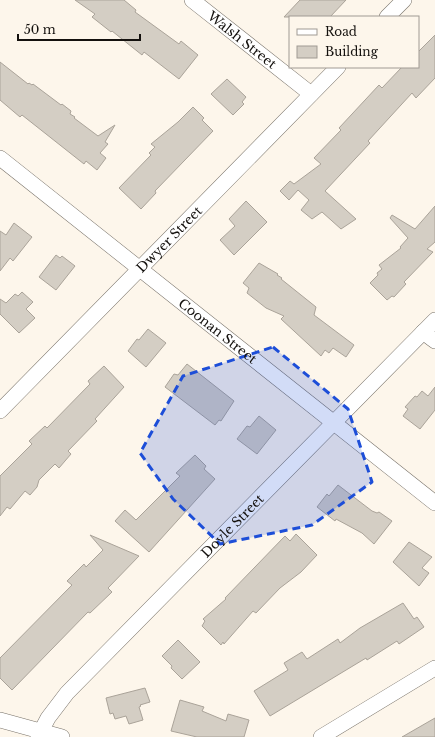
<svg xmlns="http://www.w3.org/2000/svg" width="435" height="737" viewBox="0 0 435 737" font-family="'Libre Baskerville',serif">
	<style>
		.building { fill: #d4cec4; stroke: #aaa399 }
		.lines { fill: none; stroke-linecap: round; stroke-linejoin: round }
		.street-casing { stroke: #787269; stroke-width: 16 }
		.street { stroke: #fff; stroke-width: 15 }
		.marked { fill: #1d4ed8; fill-opacity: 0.2; stroke: #1d4ed8; stroke-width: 3; stroke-dasharray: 8 5; stroke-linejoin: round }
		.labels { text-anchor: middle; stroke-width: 3; stroke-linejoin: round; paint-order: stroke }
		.street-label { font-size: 13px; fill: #14110e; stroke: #fdf6eb }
	</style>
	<rect width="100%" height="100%" fill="#fdf6eb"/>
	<g class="building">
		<polygon points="75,0 124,0 136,10 135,12 179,44 181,41 198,55 179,79 144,52 142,55 112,31 111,32 92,17 95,14"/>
		<polygon points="300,0 346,0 330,17 284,17"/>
		<polygon points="435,35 435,78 416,98 412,93 368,141 370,143 325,191 356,219 341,229 322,212 312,219 301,210 309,200 298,190 289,200 280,191 290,181 294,184 321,164 314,158 341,130 339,128 379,85 382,88 402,67 418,67 418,52"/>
		<polygon points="0,62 28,84 29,83 32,85 33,84 61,105 62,104 71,111 70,114 75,117 74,118 98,136 115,125 105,142 108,144 100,153 106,158 97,170 86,161 84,164 22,115 20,117 0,100"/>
		<polygon points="227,79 246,97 242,102 244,104 233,115 211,94"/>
		<polygon points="193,107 204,118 202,120 213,131 155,191 156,193 141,209 119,188 151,155 149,153 155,147 151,144 178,122"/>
		<polygon points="246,201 267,222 234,255 220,240 235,226 229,219"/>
		<polygon points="435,206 435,242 427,249 433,252 404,282 406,284 394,297 392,296 387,300 370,283 378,275 377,273 382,269 379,265 401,248 400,247 408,238 390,218 392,215 415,229"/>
		<polygon points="14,223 32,237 13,261 10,258 0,271 0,231 6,235"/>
		<polygon points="56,255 60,258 62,256 75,266 56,290 39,277"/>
		<polygon points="259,263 278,274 277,275 282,278 281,279 316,307 314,315 354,345 346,357 333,348 329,353 325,350 321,356 281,319 284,316 266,308 247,293 249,288 243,283"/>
		<polygon points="22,292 33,302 26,309 35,318 19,333 0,314 0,299 6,303 15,294 18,296"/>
		<polygon points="148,329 166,343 146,367 128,351 137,339 139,340"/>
		<polygon points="187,364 234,401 221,421 219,420 215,425 165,387 174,374 178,375"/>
		<polygon points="104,366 124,387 95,419 97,421 68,451 71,454 59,468 55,464 39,480 37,487 30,495 25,491 10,509 7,507 0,516 0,476 32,444 29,441 45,426 47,428 90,384 88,381"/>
		<polygon points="435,387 435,410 420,429 403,416 408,409 405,407 415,396 417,397 422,391 428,396"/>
		<polygon points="259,416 276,430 257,454 237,439 247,426 250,427"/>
		<polygon points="195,455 206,466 204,469 215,479 149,552 115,521 125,510 136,520 180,476 176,473"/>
		<polygon points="338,485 372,511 377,513 379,512 392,521 374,544 362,533 336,519 335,521 317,507 327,494 329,496"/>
		<polygon points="296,534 317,555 301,572 280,588 256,613 253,611 224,644 223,642 221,645 202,626 205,621 203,619 226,599 225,598 285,536 290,541"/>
		<polygon points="90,535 139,556 108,588 112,592 90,613 88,612 12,690 0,678 0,658 72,585 67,581 84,564 86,567 103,550"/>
		<polygon points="409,542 432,557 422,568 429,573 419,586 393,562"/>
		<polygon points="403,603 414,619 417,617 424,627 399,644 397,641 367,660 366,658 270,716 254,691 288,670 284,663 302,652 307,659 338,639 340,643 360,628"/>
		<polygon points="178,640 200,662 182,679 171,668 172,666 162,656"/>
		<polygon points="145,688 150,702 140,705 141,706 139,707 143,720 129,724 126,716 115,719 113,713 110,714 106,698"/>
		<polygon points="180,700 204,707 202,711 226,721 228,714 249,720 244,737 197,737 171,731"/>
		<polygon points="435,718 435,737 402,737"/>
	</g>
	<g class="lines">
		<defs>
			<g id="street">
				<path id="s1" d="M192,0L311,94"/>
				<polyline points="387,17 404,0"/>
				<path id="s2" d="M0,158L435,503"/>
				<polyline points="423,332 435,341"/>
				<path id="s3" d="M0,411L338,67"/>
				<polyline points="0,720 62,737"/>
				<path id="s4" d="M38,737L48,718L67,693L435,320"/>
				<polyline points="321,737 435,668"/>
			</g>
		</defs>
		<use href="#street" class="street-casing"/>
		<use href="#street" class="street"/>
	</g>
	<path class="marked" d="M273,347L348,409L372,482L312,525L220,544L173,499L140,453L183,376Z"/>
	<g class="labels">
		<g class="street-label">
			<text dy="5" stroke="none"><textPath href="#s1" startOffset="64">Walsh Street</textPath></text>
			<text dy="5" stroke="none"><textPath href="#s3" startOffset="241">Dwyer Street</textPath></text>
			<text dy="5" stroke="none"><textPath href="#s2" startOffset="278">Coonan Street</textPath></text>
			<text dy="5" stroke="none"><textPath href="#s4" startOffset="288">Doyle Street</textPath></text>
		</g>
	</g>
	<rect x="289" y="16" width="130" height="52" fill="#fdf6eb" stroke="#a09a93"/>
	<rect x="297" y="29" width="20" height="6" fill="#ffffff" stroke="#a09a93"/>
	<text x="325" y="36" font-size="12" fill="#14110e">Road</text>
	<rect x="297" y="46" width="20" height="12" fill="#d4cec4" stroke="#a09a93"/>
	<text x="325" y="56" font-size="12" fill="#14110e">Building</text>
	<path d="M18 34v6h122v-6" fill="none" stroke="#14110e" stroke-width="2"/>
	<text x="24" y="34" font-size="12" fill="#14110e" stroke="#fdf6eb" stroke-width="3" paint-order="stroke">50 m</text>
</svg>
